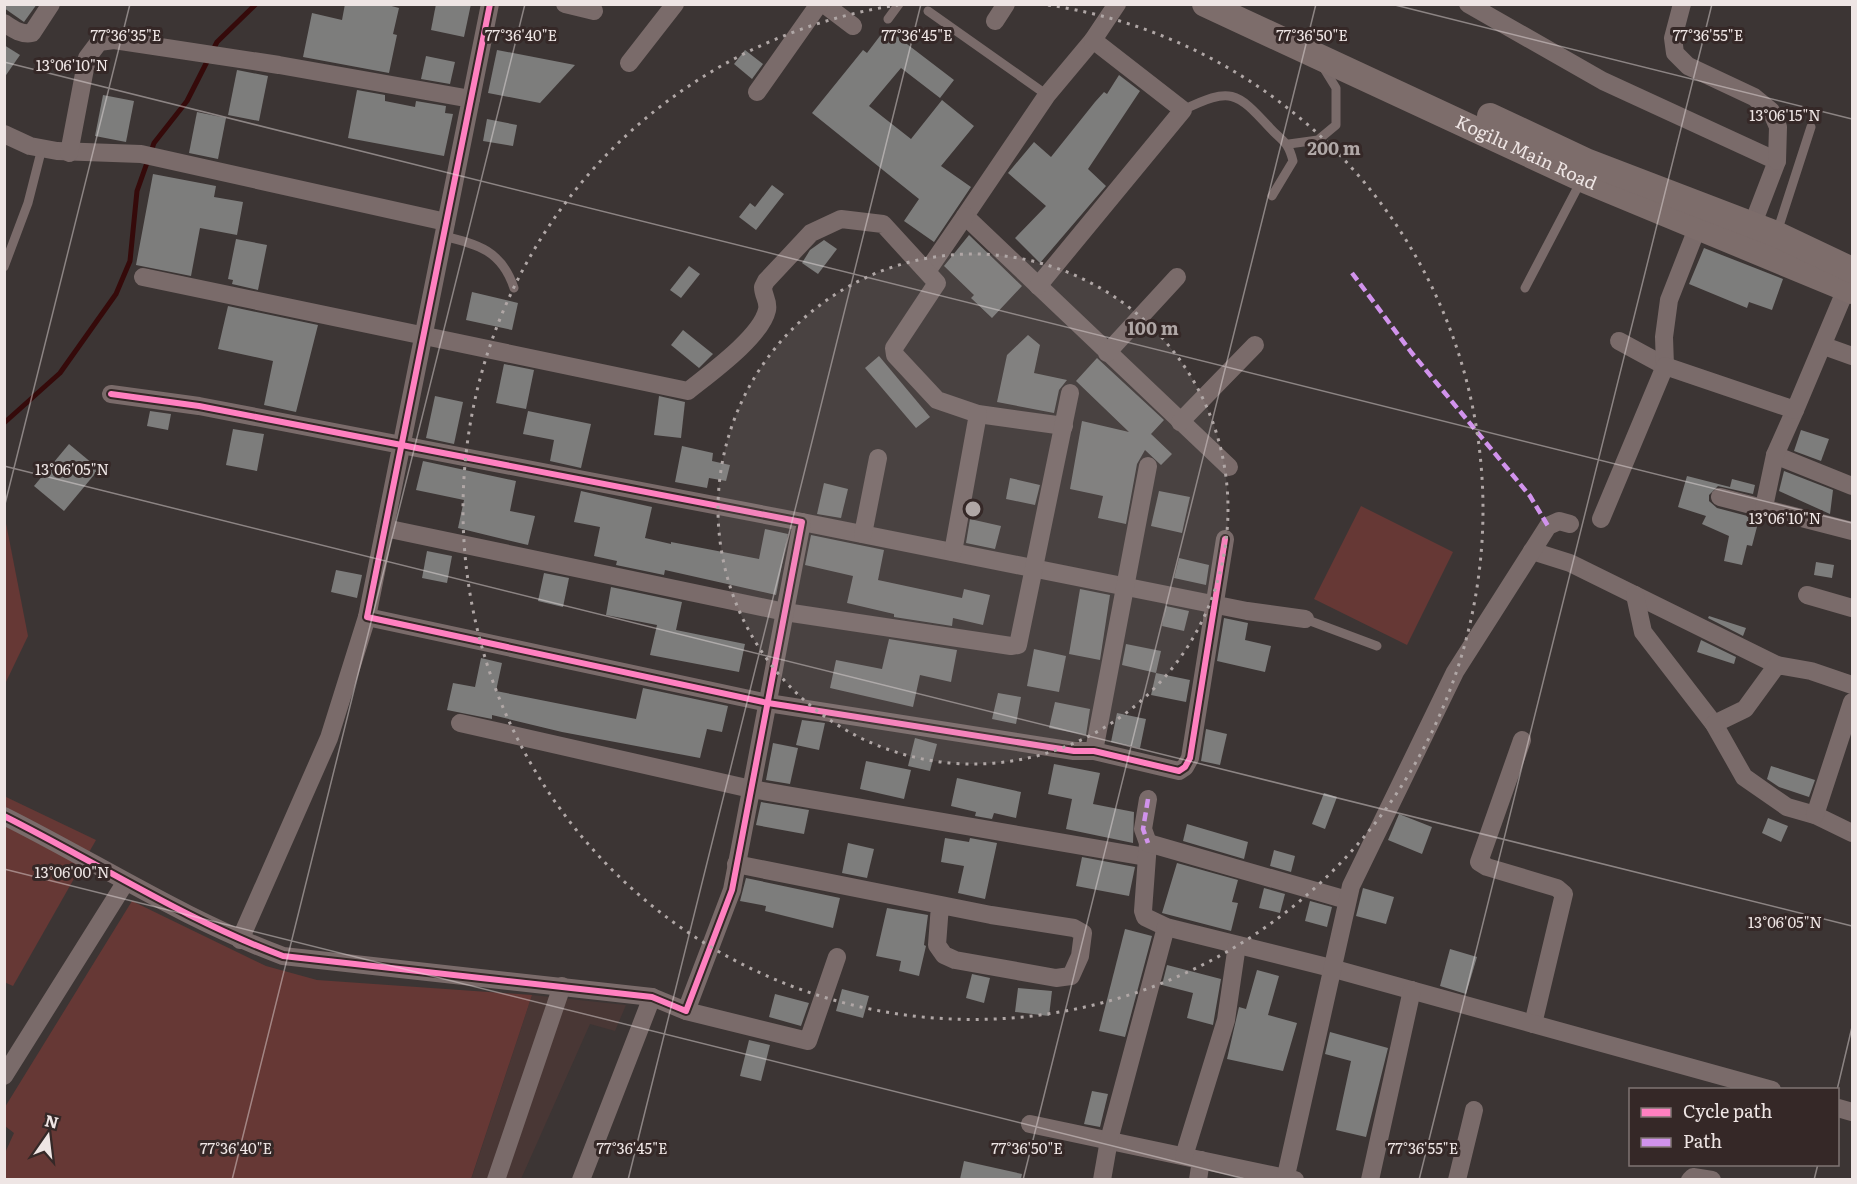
<svg xmlns="http://www.w3.org/2000/svg" width="1857" height="1184" viewBox="0 0 1857 1184" font-family="Literata,serif">
	<style>
		.built { fill: #493735 }
		.green { fill: #663835 }
		.lines { fill: none; stroke-linecap: round; stroke-linejoin: round }
		.stream { stroke: #350a0a; stroke-width: 5 }
		.building { fill: #7d7d7c }
		.service { stroke: #7a6b6a; stroke-width: 9 }
		.minor { stroke: #7a6b6a; stroke-width: 18 }
		.secondary { stroke: #7d6d6b; stroke-width: 26 }
		.quiet { stroke: #d193ec; stroke-width: 4.5; stroke-dasharray: 9 4.5; stroke-linecap: butt }
		.cycleway-casing { stroke: #352827; stroke-width: 10 }
		.cycleway { stroke: #ff80c0; stroke-width: 6 }
		.ticks { fill: none; stroke: #eee5e4; stroke-width: 1.5; stroke-opacity: 0.45 }
		.ring { fill: none; stroke: #b0a7a6; stroke-width: 3; stroke-dasharray: 3 6 }
		.labels { text-anchor: middle; stroke-width: 6; stroke-linejoin: round; paint-order: stroke }
		.street-label { font-size: 18px; fill: #eee5e4; stroke: #352827 }
		.ticks-label { font-size: 15px; text-anchor: middle; fill: #eee5e4; stroke: #352827; stroke-width: 6; stroke-linejoin: round; paint-order: stroke }
		.centre { fill: #b0a7a6; stroke: #352827; stroke-width: 3 }
		.ring-label { font-size: 18px; text-anchor: middle; font-weight: bold; fill: #b0a7a6; stroke: #352827; stroke-width: 6; stroke-linejoin: round; paint-order: stroke }
	</style>
	<rect width="100%" height="100%" fill="#3c3534"/>
	<polygon class="built" points="532,995 626,1005 615,1031 590,1024 521,1179 471,1180"/>
	<g class="green">
		<polygon points="1361,506 1453,552 1407,645 1314,599"/>
		<polygon points="4,513 28,636 5,684 4,684"/>
		<polygon points="4,796 96,840 13,986 4,982"/>
		<polygon points="132,901 266,966 317,980 532,995 471,1179 5,1179 5,1153 14,1133 5,1126 5,1107"/>
	</g>
	<g class="lines">
		<polyline class="stream" points="4,423 60,373 116,294 130,261 137,191 154,143 187,101 217,42 256,4"/>
	</g>
	<g class="building">
		<polygon points="4,4 37,4 24,22 4,8"/>
		<polygon points="345,4 384,4 399,8 393,34 397,35 389,73 303,57 312,13 342,20"/>
		<polygon points="436,4 471,4 464,37 431,30"/>
		<polygon points="886,28 954,80 940,98 901,68 869,106 911,139 942,100 974,126 941,166 971,187 934,242 904,221 919,199 812,113 863,50 867,53"/>
		<polygon points="4,45 20,55 4,78"/>
		<polygon points="497,50 575,65 540,103 488,93"/>
		<polygon points="745,50 763,64 752,79 734,64"/>
		<polygon points="426,56 455,62 450,84 421,79"/>
		<polygon points="237,70 268,76 259,121 228,115"/>
		<polygon points="1119,75 1140,91 1088,169 1106,186 1040,263 1015,238 1046,206 1008,173 1034,142 1051,157 1095,102 1104,92 1107,94"/>
		<polygon points="357,90 385,95 385,101 415,107 416,101 446,106 445,113 453,114 444,156 348,138"/>
		<polygon points="103,95 134,101 126,142 95,136"/>
		<polygon points="197,112 226,118 218,159 189,153"/>
		<polygon points="487,119 517,125 513,146 483,141"/>
		<polygon points="153,174 216,186 214,197 243,202 237,235 200,228 191,276 136,265"/>
		<polygon points="772,185 784,194 756,230 739,217 750,203 755,207"/>
		<polygon points="969,235 1022,286 992,318 971,298 974,295 944,266"/>
		<polygon points="236,239 267,245 258,290 232,284 233,280 228,279"/>
		<polygon points="824,240 837,249 818,274 802,263 810,250"/>
		<polygon points="1704,248 1783,279 1772,310 1749,302 1747,308 1689,284"/>
		<polygon points="689,266 700,274 681,298 670,290"/>
		<polygon points="472,292 518,303 512,330 466,320"/>
		<polygon points="228,306 318,325 296,412 264,405 273,361 218,349"/>
		<polygon points="683,330 713,354 699,368 671,345"/>
		<polygon points="1028,335 1040,345 1034,373 1067,380 1059,390 1054,413 997,402 1007,355"/>
		<polygon points="879,356 930,417 916,428 865,368"/>
		<polygon points="1097,358 1164,420 1151,434 1172,454 1161,465 1145,450 1137,464 1126,524 1098,518 1103,496 1070,489 1082,421 1129,432 1076,381"/>
		<polygon points="504,364 534,370 526,409 496,403"/>
		<polygon points="435,396 463,402 454,444 426,438"/>
		<polygon points="659,396 685,402 681,438 654,435"/>
		<polygon points="150,411 171,414 168,430 147,426"/>
		<polygon points="528,411 591,424 581,468 550,461 554,440 523,434"/>
		<polygon points="233,429 264,434 257,471 226,465"/>
		<polygon points="1801,430 1829,439 1821,461 1794,451"/>
		<polygon points="69,444 99,469 64,511 34,486"/>
		<polygon points="682,446 713,453 712,461 730,465 726,481 709,478 707,488 675,482"/>
		<polygon points="423,461 516,481 510,511 535,516 528,545 458,528 464,500 416,490"/>
		<polygon points="1784,471 1833,490 1830,514 1779,491"/>
		<polygon points="1687,476 1730,487 1732,479 1755,485 1753,494 1718,486 1709,495 1709,501 1717,508 1759,519 1752,546 1747,545 1742,565 1724,561 1729,536 1702,524 1706,516 1678,507"/>
		<polygon points="1010,478 1040,485 1035,505 1006,499"/>
		<polygon points="824,483 848,489 841,518 817,514"/>
		<polygon points="581,491 652,507 645,538 671,544 671,542 759,559 765,529 788,534 776,595 665,570 664,575 616,565 617,561 594,556 600,527 574,522"/>
		<polygon points="1159,491 1190,497 1182,533 1151,526"/>
		<polygon points="970,519 1001,526 995,549 966,543"/>
		<polygon points="811,535 884,550 878,580 962,598 964,589 990,595 983,625 953,618 952,626 894,617 894,614 847,603 853,576 805,565"/>
		<polygon points="427,551 452,556 447,583 422,578"/>
		<polygon points="1179,558 1209,565 1206,585 1174,578"/>
		<polygon points="1816,562 1834,565 1832,578 1814,575"/>
		<polygon points="336,570 362,575 357,598 331,592"/>
		<polygon points="544,573 569,578 563,607 538,601"/>
		<polygon points="611,587 682,602 676,630 745,644 739,672 650,655 657,625 606,615"/>
		<polygon points="1080,589 1110,595 1100,660 1069,654"/>
		<polygon points="1166,606 1189,611 1184,631 1162,626"/>
		<polygon points="1709,616 1746,628 1743,636 1708,618"/>
		<polygon points="1224,618 1248,623 1245,640 1271,646 1265,672 1217,661"/>
		<polygon points="889,639 957,650 951,682 920,675 913,707 830,688 836,660 882,669"/>
		<polygon points="1701,640 1736,657 1734,664 1697,652"/>
		<polygon points="1126,644 1161,651 1156,673 1122,665"/>
		<polygon points="1034,649 1066,656 1059,692 1027,686"/>
		<polygon points="481,658 502,663 496,691 636,719 643,688 728,706 722,732 707,729 700,758 562,732 492,715 492,719 447,710 453,683 475,687"/>
		<polygon points="1156,673 1190,680 1186,702 1151,695"/>
		<polygon points="998,693 1021,697 1016,724 992,719"/>
		<polygon points="1055,702 1090,709 1086,735 1049,728"/>
		<polygon points="1117,713 1146,719 1140,748 1111,742"/>
		<polygon points="802,720 825,723 819,750 796,745"/>
		<polygon points="1206,729 1227,734 1220,765 1201,761"/>
		<polygon points="915,738 937,744 930,771 908,766"/>
		<polygon points="773,743 798,748 790,784 766,780"/>
		<polygon points="866,761 911,770 904,799 860,789"/>
		<polygon points="1054,764 1100,773 1093,804 1134,812 1133,843 1066,829 1072,799 1048,794"/>
		<polygon points="1771,766 1815,780 1809,797 1779,787 1767,779"/>
		<polygon points="957,778 1021,792 1016,818 994,813 992,819 975,816 976,812 951,806"/>
		<polygon points="1324,793 1337,797 1325,829 1312,824"/>
		<polygon points="761,802 809,810 804,834 756,825"/>
		<polygon points="1399,814 1432,827 1422,854 1388,840"/>
		<polygon points="1768,818 1788,826 1781,842 1762,833"/>
		<polygon points="1187,824 1248,842 1244,859 1183,841"/>
		<polygon points="945,838 969,842 970,838 997,843 985,899 958,893 964,866 941,862"/>
		<polygon points="848,843 874,849 867,878 842,873"/>
		<polygon points="1274,850 1295,856 1291,872 1270,866"/>
		<polygon points="1082,857 1135,867 1129,896 1076,886"/>
		<polygon points="1177,863 1238,880 1232,902 1238,903 1231,931 1162,913"/>
		<polygon points="746,878 840,898 833,928 765,911 766,906 740,901"/>
		<polygon points="1264,888 1285,894 1280,913 1259,908"/>
		<polygon points="1363,888 1394,897 1386,924 1356,916"/>
		<polygon points="1310,901 1332,907 1327,927 1305,921"/>
		<polygon points="887,908 928,915 924,945 926,946 919,976 899,971 901,961 876,956"/>
		<polygon points="1125,929 1152,936 1125,1037 1099,1031"/>
		<polygon points="1450,949 1477,957 1466,994 1440,986"/>
		<polygon points="1167,965 1221,979 1213,1025 1187,1018 1193,993 1162,985"/>
		<polygon points="1257,970 1279,976 1268,1015 1297,1023 1283,1071 1227,1059 1239,1007 1246,1009"/>
		<polygon points="972,974 990,978 984,1003 966,998"/>
		<polygon points="1018,988 1052,991 1049,1016 1015,1012"/>
		<polygon points="842,989 869,996 863,1018 836,1011"/>
		<polygon points="775,994 809,1003 801,1026 769,1017"/>
		<polygon points="1330,1032 1388,1048 1366,1137 1336,1130 1351,1061 1325,1054"/>
		<polygon points="749,1040 770,1045 761,1081 740,1076"/>
		<polygon points="1092,1091 1108,1094 1100,1127 1084,1124"/>
		<polygon points="964,1161 1022,1174 1021,1179 960,1179"/>
	</g>
	<g class="lines">
		<g class="service">
			<polyline points="928,11 1047,95"/>
			<polyline points="888,19 899,4"/>
			<path d="M1183,110C1231,87 1236,91 1270,128C1283,142 1288,141 1293,161L1272,196"/>
			<polyline points="1289,144 1318,140 1336,125 1336,88 1323,67"/>
			<polyline points="1777,232 1811,127"/>
			<path d="M443,236C478,244 502,251 514,288"/>
			<polyline points="4,267 28,203 42,148"/>
			<polyline points="1525,288 1581,181"/>
			<polyline points="1305,619 1377,646"/>
		</g>
		<g class="minor">
			<polyline points="490,4 367,617 768,703 1074,751 1094,751 1179,771 1185,767 1190,758 1225,539"/>
			<polyline points="565,4 594,11"/>
			<polyline points="824,4 853,26"/>
			<polyline points="1468,4 1603,81 1777,161 1752,226"/>
			<polyline points="1682,4 1673,38 1675,53 1688,66 1754,97 1771,111 1778,127 1777,161"/>
			<polyline points="995,21 1006,4"/>
			<path d="M4,23C13,29 21,35 32,33L51,4"/>
			<polyline points="1093,40 1047,95 965,216 1229,467"/>
			<polyline points="629,63 675,4"/>
			<polyline points="757,92 819,4"/>
			<polyline points="4,134 30,146 57,151 141,154 446,222"/>
			<polyline points="69,153 87,58 99,42 114,40 279,65 471,99"/>
			<polyline points="928,270 965,216"/>
			<path d="M143,277L688,391C709,374 761,337 767,310C769,301 763,296 763,287L766,281L811,233L841,219L883,224L937,283L894,348L895,355L937,400L978,414L1064,426"/>
			<polyline points="1038,286 1183,110 1093,40 1117,4"/>
			<polyline points="1619,341 1665,366"/>
			<polyline points="1824,346 1852,356"/>
			<polyline points="1107,353 1177,277"/>
			<polyline points="1665,366 1664,337 1669,300 1698,226"/>
			<polyline points="1180,422 1255,345"/>
			<polyline points="1775,455 1852,486"/>
			<polyline points="1720,497 1852,531"/>
			<polyline points="1764,507 1775,455 1795,410"/>
			<polyline points="1601,519 1665,366 1795,410 1846,289"/>
			<polyline points="802,522 1247,611 1305,619"/>
			<polyline points="385,528 785,612 1011,646 1018,645 1070,393"/>
			<polyline points="863,534 878,458"/>
			<polyline points="1532,551 1570,563 1777,665"/>
			<polyline points="953,552 978,414"/>
			<polyline points="1635,595 1643,632 1714,724 1744,777 1787,807 1815,815 1852,833"/>
			<polyline points="1807,595 1852,608"/>
			<polyline points="460,723 751,789 1146,857"/>
			<polyline points="1714,724 1745,709 1777,665 1811,671 1852,685"/>
			<polyline points="1522,740 1479,862 1487,867 1557,888 1564,894 1533,1024"/>
			<polyline points="1094,751 1148,466"/>
			<polyline points="1148,799 1143,829 1148,843 1143,911 1145,917 1166,927 1331,968 1772,1090"/>
			<polyline points="1815,815 1852,702"/>
			<path d="M4,816C98,863 185,920 283,956L652,997L686,1011L732,890L802,522L199,406L111,394"/>
			<polyline points="1148,843 1347,900"/>
			<polyline points="736,864 991,915 1074,928 1083,933 1080,956 1071,976 1056,978 955,960 944,955 937,945 940,905"/>
			<polyline points="240,940 329,738 367,617"/>
			<polyline points="686,1011 808,1041 837,957"/>
			<polyline points="4,1076 125,883"/>
			<polyline points="1838,1108 1852,1112"/>
			<polyline points="1030,1124 1295,1180"/>
			<polyline points="1184,1156 1226,1020 1237,945"/>
			<polyline points="496,1180 562,986"/>
			<polyline points="581,1180 652,997"/>
			<polyline points="1102,1180 1109,1140 1166,927"/>
			<polyline points="1198,1180 1201,1160"/>
			<polyline points="1285,1180 1351,886 1455,672 1548,526 1559,521 1570,524"/>
			<polyline points="1370,1180 1412,990"/>
			<polyline points="1457,1180 1474,1110"/>
			<polyline points="1690,1180 1693,1177 1712,1180"/>
		</g>
		<g class="secondary">
			<path id="s1" d="M1205,4L1582,179L1852,291"/>
			<polyline points="1490,116 1588,162 1776,234 1852,270"/>
		</g>
		<g class="quiet">
			<polyline points="1352,273 1411,352 1530,496 1548,526"/>
			<polyline points="1148,799 1143,829 1148,843"/>
		</g>
		<defs>
			<g id="cycleway">
				<polyline points="490,4 367,617 768,703 1074,751 1094,751 1179,771 1185,767 1190,758 1225,539"/>
				<path d="M4,816C98,863 185,920 283,956L652,997L686,1011L732,890L802,522L199,406L111,394"/>
			</g>
		</defs>
		<use href="#cycleway" class="cycleway-casing"/>
		<use href="#cycleway" class="cycleway"/>
	</g>
	<path class="ticks" d="M1391,4L1852,119M4,62L1852,523M4,466L1852,926M4,508L130,4M4,869L1249,1180M1837,1090L1852,1027M232,1180L525,4M628,1180L921,4M1023,1180L1316,4M1419,1180L1712,4M1814,1180L1818,1164"/>
	<circle cx="973" cy="509" r="255" fill="#b0a7a6" fill-opacity=".12"/>
	<g class="ring">
		<circle cx="973" cy="509" r="255"/>
		<path d="M1048 5A510 510 0 1 1 898 5"/>
	</g>
	<g class="labels">
		<g class="street-label">
			<text dy="6" stroke="none"><textPath href="#s1" startOffset="354">Kogilu Main Road</textPath></text>
		</g>
	</g>
	<g class="ticks-label">
		<text x="126" y="41">77°36'35"E</text>
		<text x="521" y="41">77°36'40"E</text>
		<text x="917" y="41">77°36'45"E</text>
		<text x="1312" y="41">77°36'50"E</text>
		<text x="1708" y="41">77°36'55"E</text>
		<text x="72" y="71">13°06'10"N</text>
		<text x="1785" y="121">13°06'15"N</text>
		<text x="72" y="475">13°06'05"N</text>
		<text x="1785" y="524">13°06'10"N</text>
		<text x="72" y="878">13°06'00"N</text>
		<text x="1785" y="928">13°06'05"N</text>
		<text x="236" y="1154">77°36'40"E</text>
		<text x="632" y="1154">77°36'45"E</text>
		<text x="1027" y="1154">77°36'50"E</text>
		<text x="1423" y="1154">77°36'55"E</text>
	</g>
	<circle cx="973" cy="509" r="9" class="centre"/>
	<g class="ring-label">
		<text x="1334" y="155">200 m</text>
		<text x="1153" y="335">100 m</text>
	</g>
	<rect width="1857" height="1184" fill="none" stroke="#eee5e4" stroke-width="12"/>
	<rect x="1629" y="1088" width="210" height="78" fill="#352827" stroke="#7f7473" stroke-width="1.5"/>
	<rect x="1641" y="1108" width="30" height="9" fill="#ff80c0" stroke="#7f7473" stroke-width="1.5"/>
	<text x="1683" y="1118" font-size="18" fill="#eee5e4">Cycle path</text>
	<rect x="1641" y="1138" width="30" height="9" fill="#d193ec" stroke="#7f7473" stroke-width="1.5"/>
	<text x="1683" y="1148" font-size="18" fill="#eee5e4">Path</text>
	<g transform="translate(48 1136) rotate(14)" stroke="#352827" stroke-width="4.5" paint-order="stroke">
	<path d="M0-4.5L10 22L0 15L-10 22Z" fill="#eee5e4"/>
	<text y="-9" font-size="16" font-weight="bold" text-anchor="middle" fill="#eee5e4">N</text>
	</g>
</svg>
